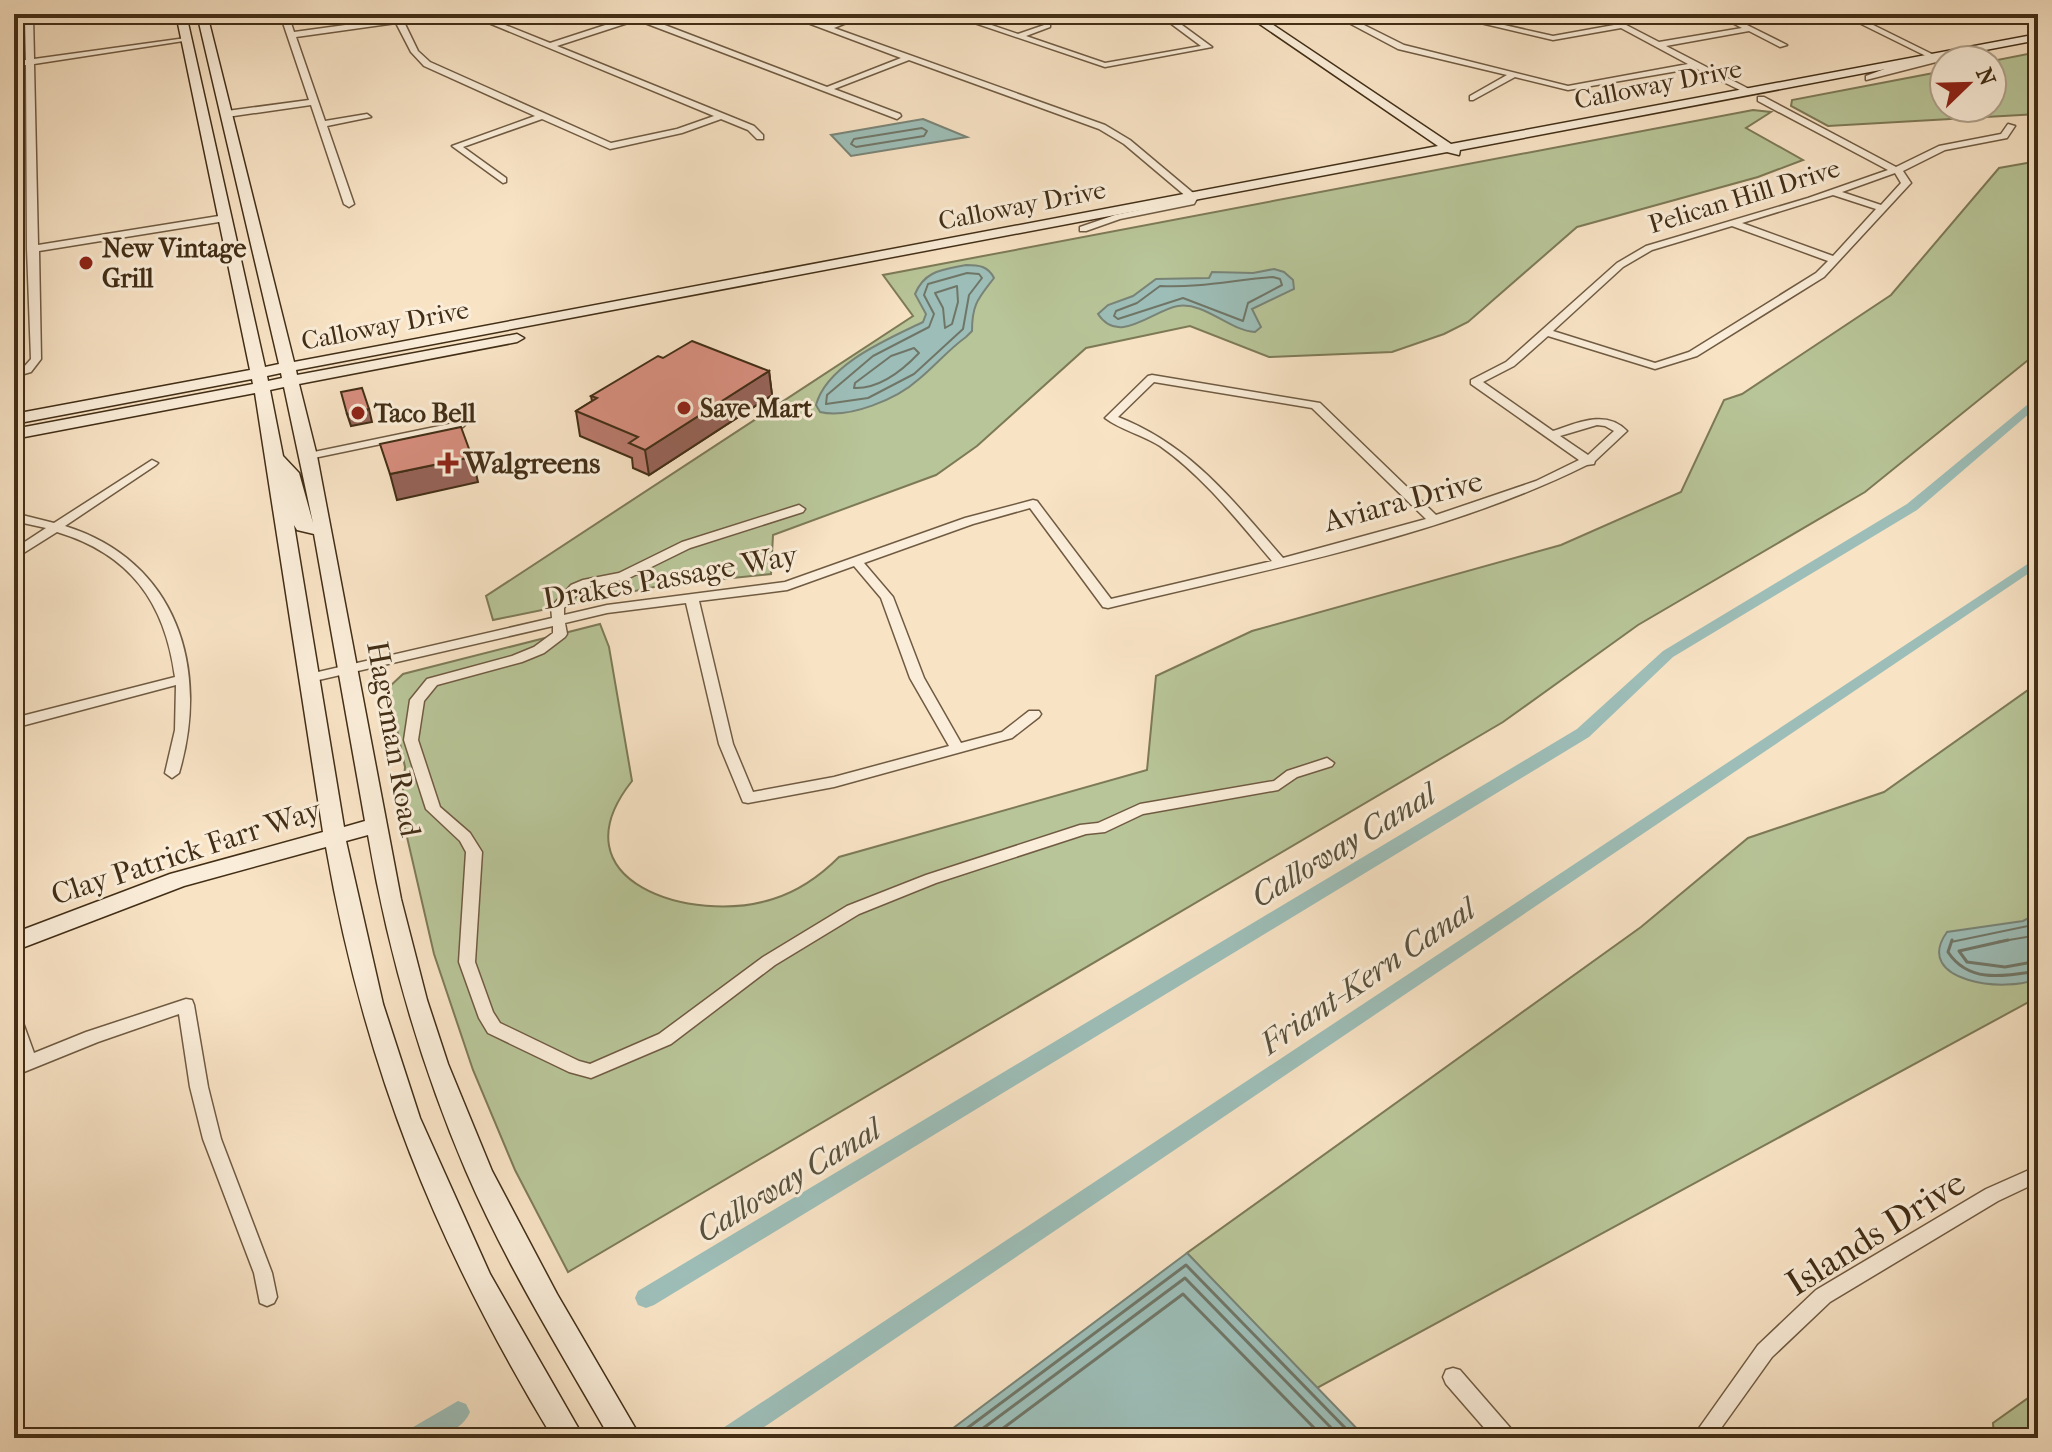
<svg xmlns="http://www.w3.org/2000/svg" width="2052" height="1452" viewBox="0 0 2052 1452" font-family="'IM FELL French Canon',serif">
	<style>
		.green { fill: #b8c598; stroke: #7d7a57; stroke-width: 2 }
		.water { fill: #9dbeb8; stroke: #798477; stroke-width: 2 }
		.lines { fill: none; stroke-linecap: round; stroke-linejoin: round }
		.shore-far1 { stroke: #707667; stroke-width: 2 }
		.shore { stroke: #707667; stroke-width: 3 }
		.canal { fill: #9dbeb8; fill-rule: evenodd }
		.street-casing { stroke: #705b42; stroke-width: 3 }
		.secondary-casing { stroke: #422e16; stroke-width: 3 }
		.street { fill: #faedd9; fill-rule: evenodd }
		.secondary { fill: #faedd9; fill-rule: evenodd }
		.wall { fill: #b97a6c; stroke: #422e16; stroke-width: 2 }
		.shaded-wall { fill: #966358; stroke: #422e16; stroke-width: 2 }
		.building { fill: #d78e7e; stroke: #422e16; stroke-width: 2 }
		.poi-dot { fill: #8f2418; stroke: #faedd9; stroke-width: 3 }
		.labels { text-anchor: middle; stroke-width: 6; stroke-linejoin: round; paint-order: stroke }
		.far-street-label { font-size: 26px; fill: #422e16; stroke: #faedd9 }
		.far-poi-label { font-size: 26px; font-weight: bold; fill: #422e16; stroke: #faedd9; text-anchor: start }
		.poi-label { font-size: 30px; font-weight: bold; fill: #422e16; stroke: #faedd9; text-anchor: start }
		.street-label { font-size: 30px; fill: #422e16; stroke: #faedd9 }
		.water-label { font-size: 32px; font-style: italic; fill: #59523e; stroke: #faedd9 }
		.near-street-label { font-size: 36px; fill: #422e16; stroke: #faedd9 }
	</style>
	<rect width="100%" height="100%" fill="#f8e3c5"/>
	<filter id="stains"><feTurbulence type="fractalNoise" baseFrequency=".0025" numOctaves="4"/><feColorMatrix values="0 0 0 0 .2 0 0 0 0 .09 0 0 0 0 .02 0 0 0 .5 -.17"/></filter>
	<radialGradient id="worn" r=".72"><stop offset=".6" stop-color="#630" stop-opacity="0"/><stop offset="1" stop-color="#630" stop-opacity=".3"/></radialGradient>
	<g class="green">
		<polygon points="2038,52 2038,114 1828,126 1791,106 1792,100 1944,71 1944,108 1992,108 1992,61"/>
		<polygon points="1753,110 1771,112 1746,128 1803,160 1758,177 1577,227 1468,322 1444,334 1392,352 1269,357 1190,326 1086,348 977,446 936,475 773,535 771,574 664,585 493,620 486,596 913,316 883,275"/>
		<path d="M2038,161V352L1865,492L1638,625L1503,722L568,1272L515,1170L473,1070L434,954L401,811L405,767L388,688L403,674L600,624L609,647L632,781C552,882 693,925 773,899C799,891 820,876 839,857L1147,770L1156,676L1252,631L1561,545L1681,492L1724,400L1742,394L1891,295L1999,168Z"/>
		<polygon points="2038,683 2038,997 1317,1388 1187,1253 1641,927 1748,838 1884,792"/>
		<polygon points="2038,1391 2038,1438 1994,1438 1993,1423"/>
	</g>
	<g class="water">
		<polygon points="923,119 967,137 851,156 831,135"/>
		<path d="M966,265C979,265 988,266 994,278C978,299 972,304 972,331L966,337C949,349 935,366 919,379C897,399 849,419 820,412L816,405C827,364 888,339 923,322L926,314L915,294C925,270 943,270 966,265Z"/>
		<path d="M1274,269L1284,272L1293,280L1294,289L1252,309L1261,327L1255,332C1228,330 1205,302 1178,306C1153,310 1119,346 1098,314L1108,305L1133,296L1156,279L1209,278L1212,272L1253,273Z"/>
		<path d="M2038,913V978C2008,994 1911,982 1947,932L2023,921Z"/>
		<polygon points="1187,1253 1366,1438 940,1438"/>
	</g>
	<g class="lines">
		<g class="shore-far1">
			<polygon points="922,128 927,131 924,136 856,147 851,144 854,139"/>
			<polygon points="967,273 979,274 982,278 969,295 963,329 914,374 868,398 826,404 827,395 873,356 929,327 934,314 924,295 928,284"/>
			<path d="M1273,277L1280,279L1282,285L1248,303L1243,321L1183,298L1118,319L1114,316L1116,311L1137,303L1160,286C1199,288 1234,280 1273,277Z"/>
			<polygon points="957,286 958,302 952,324 945,328 943,308 935,293"/>
			<path d="M914,348L919,353C902,371 880,389 854,388L855,383L891,356Z"/>
			<polyline points="1951,942 2038,924"/>
			<polyline points="1997,942 2038,935"/>
		</g>
		<g class="shore">
			<path d="M1952,940L1948,952C1969,984 2005,976 2038,971"/>
			<polyline points="2008,940 1959,951 1967,962 2005,967 2038,961"/>
			<polyline points="954,1438 1186,1265 1355,1438"/>
			<polyline points="970,1438 1185,1278 1341,1438"/>
			<polyline points="990,1438 1183,1294 1324,1438"/>
		</g>
		<g class="canal">
			<polygon points="2038,396 2038,406 1917,510 1673,657 1589,737 654,1305 646,1308 638,1305 635,1298 638,1291 1577,729 1663,651 1907,504"/>
			<polygon points="2038,557 2038,567 748,1438 716,1438 720,1430"/>
			<path d="M458,1401L466,1404L470,1412C459,1437 428,1438 404,1438L408,1430Z"/>
		</g>
		<defs>
			<g id="street">
				<polygon points="30,14 33,16 34,59 186,38 190,40 34,64 38,245 225,215 230,218 225,221 39,251 41,359 31,372 14,377 14,371 23,368 31,359 27,249 26,65 14,66 14,62 26,60 25,19 14,20 14,16"/>
				<path d="M280,14H288L294,32L426,14H446L404,22L418,51L430,62L611,143L677,129L714,116L467,14H478L550,43L630,17L625,14H636L827,87L901,58L784,14C799,14 816,26 829,24C843,22 853,14 868,14L834,28L1105,125L1130,140L1198,197L1194,204L1120,219L1086,231H1080V227L1115,215L1187,200L1188,198L1124,144L1099,129L909,60L834,89L900,114L901,116L897,119L637,20L557,46L754,126L763,135V139H757L748,130L721,119L682,133L610,149L542,119L463,147L506,178V182L503,183L452,146L535,116L424,66L411,52L396,23L296,37L325,121L367,114L371,117L327,126L354,204L349,207L344,204L311,105L227,117L223,114L227,111L309,100Z"/>
				<polygon points="948,14 959,14 1018,34 1050,23 1050,27 1026,36 1105,63 1201,46 1158,14 1167,14 1212,47 1105,67"/>
				<polygon points="1332,14 1342,14 1404,45 1568,86 1688,64 1621,28 1553,40 1451,16 1456,14 1553,36 1614,25 1595,14 1605,14 1659,42 1742,28 1715,14 1725,14 1787,45 1780,47 1749,31 1666,46 1751,90 1752,92 1748,94 1695,68 1568,90 1515,77 1473,100 1470,100 1470,96 1507,75 1398,49"/>
				<polygon points="1841,14 1851,14 1944,60 1866,80 1866,76 1887,68 1932,59"/>
				<path d="M1758,97H1764L1896,167L1939,146L2001,134L2008,124L2015,126L2007,138L1945,150L1903,171L1911,183L1909,185L1824,277L1697,356L1655,369L1548,336L1514,366L1483,382L1553,431C1577,423 1606,409 1627,431L1595,461L1594,464L1587,465C1442,537 1266,569 1108,608L1103,607L1030,508L973,524L864,563L893,597L924,678L961,743L1002,732L1029,711H1039L1041,714L1039,717L1012,738L834,787L748,803L743,802L719,744L686,603L607,613L565,623L567,634L565,637L544,653L522,662L437,685L424,701L418,740L440,807L470,833L482,852L475,962L493,1012L500,1023L579,1061L590,1064L659,1034L763,957L847,906L926,875L1080,825L1098,823L1140,804L1274,781L1287,771L1327,758L1334,763L1332,766L1297,777L1278,790L1143,814L1105,832L1086,834L936,883L859,914L775,965L671,1044L591,1078L569,1072L488,1033L479,1018L459,962L466,852L460,841L426,809L404,740L410,700L427,679L512,656L534,647L553,633V626L310,682L303,678L305,675L552,618L551,607L571,585L583,580L619,573L682,542L799,505L805,509L803,512L690,548L627,579L591,586L581,591L564,608V615L607,605L785,582L965,518L1033,500L1037,501L1111,599L1272,561C1237,520 1204,477 1160,446C1143,435 1121,430 1105,418L1148,376L1152,375L1320,403L1436,515L1536,481L1579,460L1471,384V380L1506,362L1617,263L1646,246L1808,198L1888,170L1758,101ZM1895,173L1901,183L1881,205L1842,192ZM1833,195L1876,209L1833,256L1742,223ZM1732,226L1828,261L1816,273L1689,352L1655,363L1553,331L1623,267L1652,250ZM1154,382L1312,408L1426,519L1283,558C1233,501 1192,446 1118,417ZM1597,425L1605,426L1614,431L1588,455L1560,436ZM854,566L881,598L910,678L949,746L834,777L753,792L733,744L699,601L787,590Z"/>
				<polygon points="459,422 465,425 463,427 309,459 303,456 309,453"/>
				<path d="M152,460L158,463L156,465L65,526C177,561 210,668 179,773L172,778L165,773L175,730L176,685L14,728V718L175,677C165,602 130,554 57,532L14,559V549L46,528L14,521V513L54,523Z"/>
				<polygon points="186,999 192,1000 194,1005 208,1087 221,1139 272,1273 277,1297 274,1303 267,1306 260,1303 254,1273 203,1139 190,1087 179,1014 98,1042 14,1076 14,1062 19,1060 14,1044 14,1013 20,1015 22,1020 34,1053 86,1032"/>
				<polygon points="2038,1166 2038,1182 1998,1201 1830,1302 1772,1357 1714,1438 1692,1438 1758,1345 1816,1290 1986,1189"/>
				<polygon points="1453,1368 1460,1370 1513,1431 1516,1438 1493,1438 1446,1384 1443,1377 1446,1370"/>
			</g>
			<path id="secondary" d="M176,14H186L265,367L279,364L197,14H207L294,362L1438,146L1245,14H1257L1451,144L2038,34V40L1460,150L1459,155L1447,152L296,370L297,375L517,334L524,338L517,342L299,384L317,456L401,899L427,1000L448,1064L492,1171L557,1294L641,1438H610C560,1351 506,1264 466,1171C420,1063 388,952 368,835L346,841L383,1004L420,1118L490,1274L584,1438H553C436,1245 365,1070 326,847L184,886L14,951V933L170,874L323,832L255,393L14,439V429L253,384L252,379L14,424V414L250,370ZM281,373L282,378L268,381L267,376ZM284,387L313,523L299,473L283,456L270,390ZM294,525L297,530L314,534L365,821L344,827Z"/>
		</defs>
		<use href="#street" class="street-casing"/>
		<use href="#secondary" class="secondary-casing"/>
		<use href="#street" class="street"/>
		<use href="#secondary" class="secondary"/>
	</g>
	<polygon class="wall" points="769,371 772,395 649,475 633,468 632,458 580,436 576,411 592,401 591,396"/>
	<g class="shaded-wall">
		<polygon points="769,371 772,395 649,475 645,450"/>
		<polygon points="369,409 372,422 351,426 347,414"/>
		<polygon points="472,457 478,482 397,500 390,474"/>
	</g>
	<g class="building">
		<polygon points="692,341 769,371 645,450 629,443 638,437 576,411 597,398 591,396 658,356 663,358"/>
		<polygon points="362,388 369,409 347,414 341,392"/>
		<polygon points="461,427 472,457 390,474 380,444"/>
	</g>
	<g class="poi-dot">
		<circle cx="86" cy="263" r="8"/>
		<circle cx="684" cy="408" r="8"/>
		<circle cx="358" cy="413" r="8"/>
		<path d="M444 451h8v8h8v8h-8v8h-8v-8h-8v-8h8z"/>
	</g>
	<g class="labels">
		<g class="far-street-label">
			<text transform="translate(1658 84) rotate(-11)" y="9">Calloway Drive</text>
			<text transform="translate(1744 196) rotate(-17)" y="9">Pelican Hill Drive</text>
			<text transform="translate(1022 205) rotate(-11)" y="9">Calloway Drive</text>
			<text transform="translate(385 325) rotate(-11)" y="9">Calloway Drive</text>
		</g>
		<g class="far-poi-label">
			<text x="102" y="257">New Vintage<tspan x="102" dy="30">Grill</tspan></text>
			<text x="700" y="417">Save Mart</text>
			<text x="374" y="422">Taco Bell</text>
		</g>
		<g class="poi-label">
			<text x="464" y="473">Walgreens</text>
		</g>
		<g class="street-label">
			<text transform="translate(1403 501) rotate(-15)" y="10">Aviara Drive</text>
			<text transform="translate(670 577) rotate(-10)" y="10">Drakes Passage Way</text>
			<text transform="translate(394 739) rotate(80)" y="10">Hageman Road</text>
			<text transform="translate(186 852) rotate(-18)" y="10">Clay Patrick Farr Way</text>
		</g>
		<g class="water-label">
			<text transform="translate(1343 845) rotate(-31)" y="11">Calloway Canal</text>
			<text transform="translate(1367 976) rotate(-34)" y="11">Friant-Kern Canal</text>
			<text transform="translate(788 1180) rotate(-31)" y="11">Calloway Canal</text>
		</g>
		<g class="near-street-label">
			<text transform="translate(1875 1232) rotate(-32)" y="13">Islands Drive</text>
		</g>
	</g>
	<rect width="2052" height="1452" fill="none" stroke="#f8e3c5" stroke-width="48"/>
	<rect x="16" y="16" width="2020" height="1420" fill="none" stroke="#422e16" stroke-width="4"/>
	<rect x="24" y="24" width="2004" height="1404" fill="none" stroke="#422e16" stroke-width="2"/>
	<g transform="translate(1968 84) rotate(67)"><circle r="38" fill="#faedd9" stroke="#b0a18b" stroke-width="2"/>
	<path d="M0-6L14 30L0 20L-14 30Z" fill="#8f2418"/>
	<text y="-12" font-size="22" font-weight="bold" text-anchor="middle" fill="#422e16">N</text>
	</g>
	<rect width="100%" height="100%" filter="url(#stains)"/>
	<rect width="100%" height="100%" fill="url(#worn)"/>
</svg>
